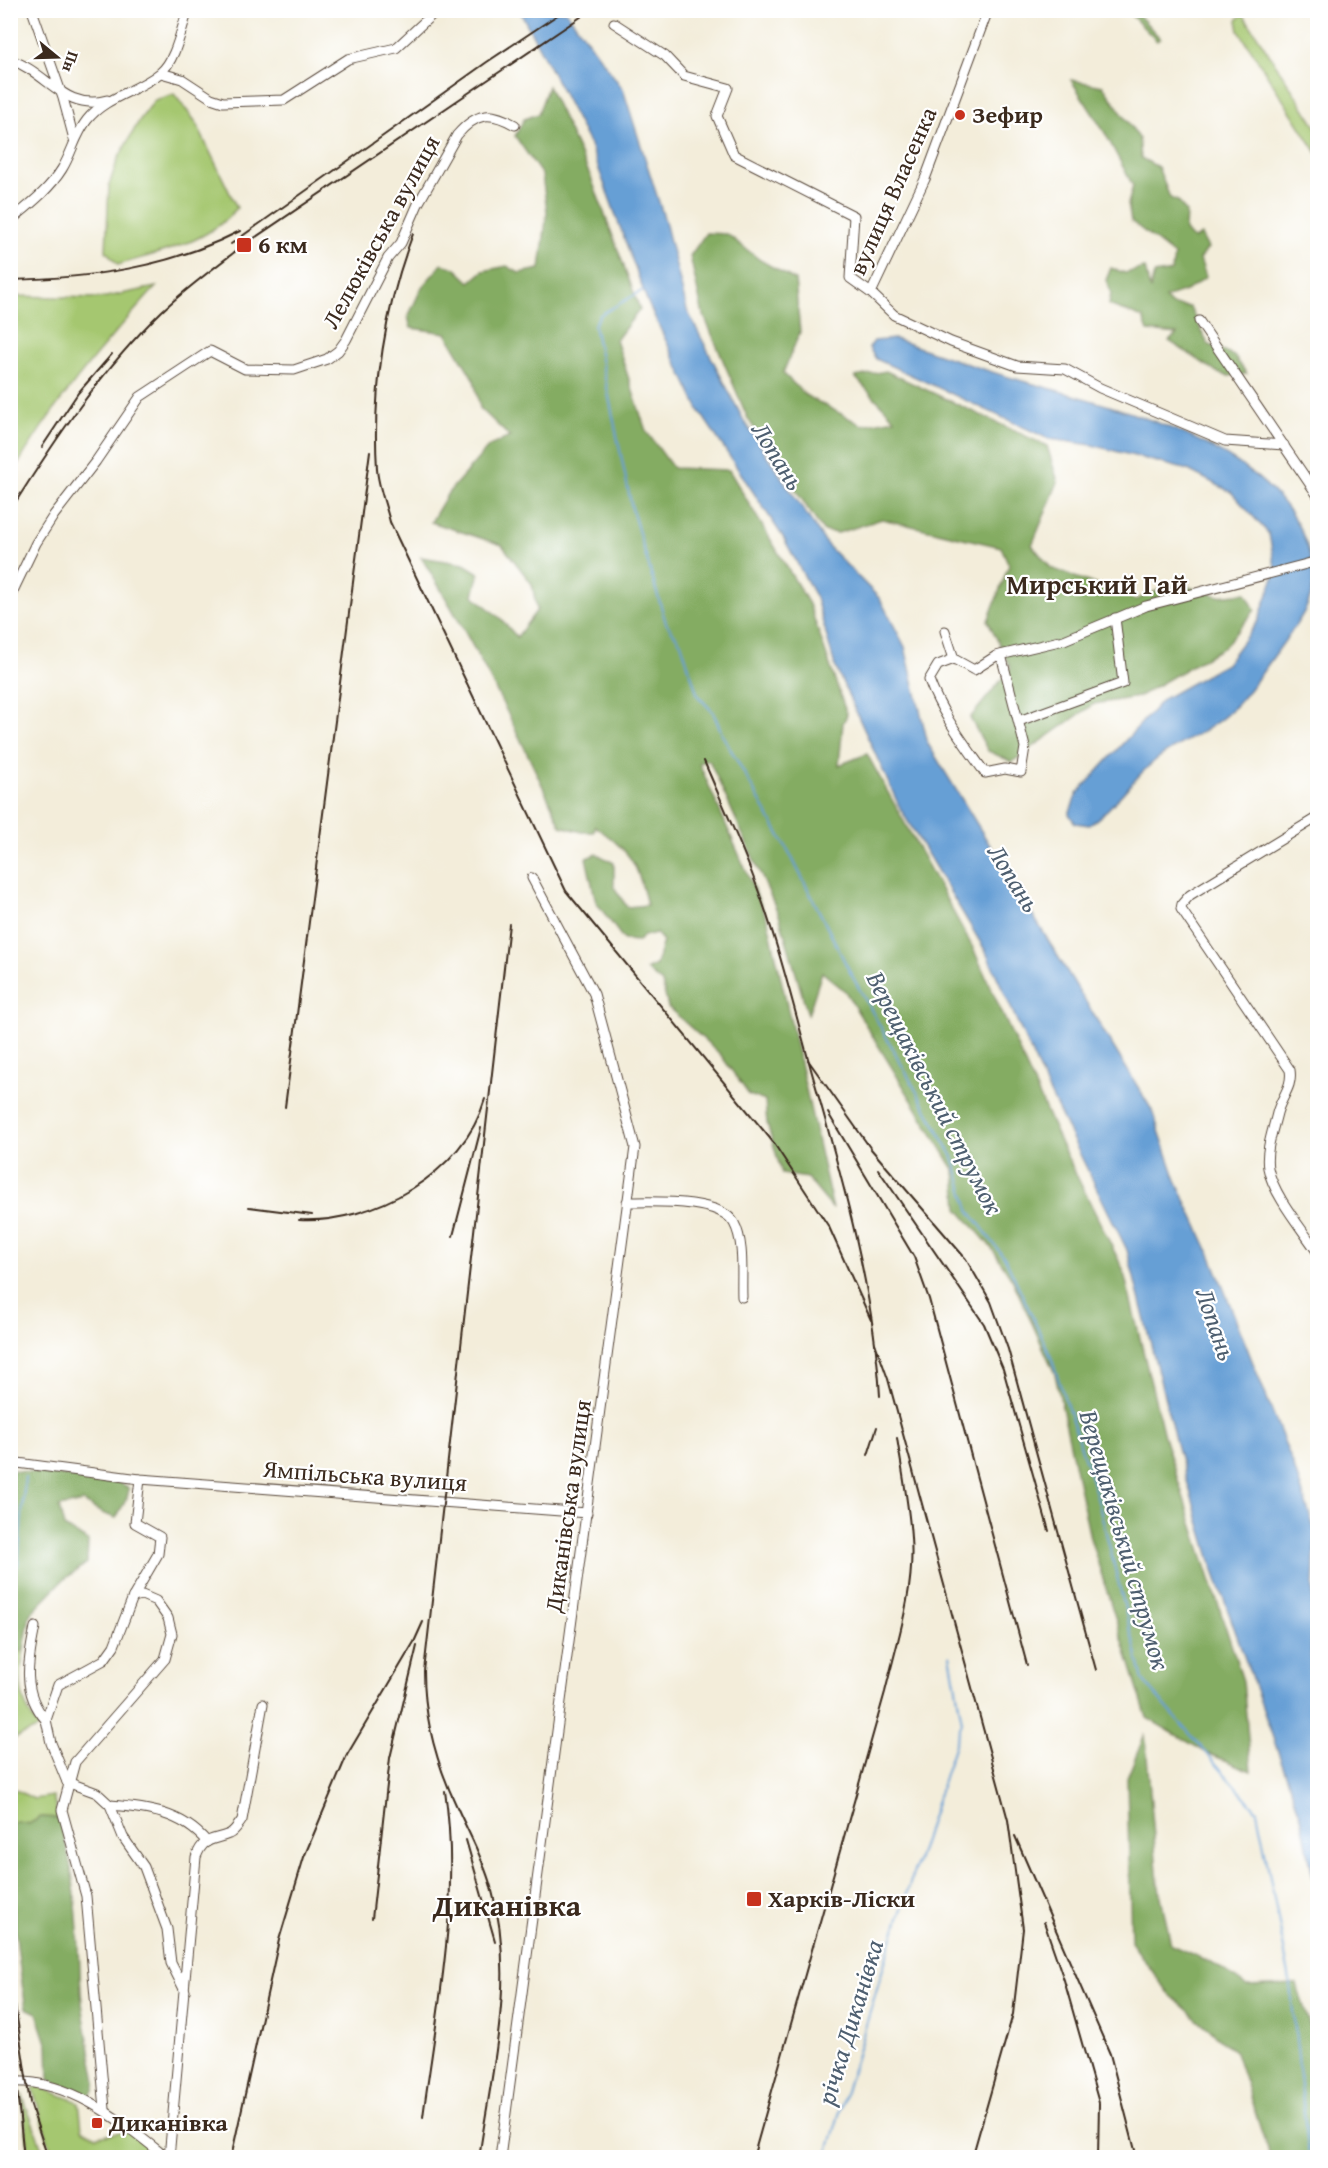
<svg xmlns="http://www.w3.org/2000/svg" width="1328" height="2168" viewBox="0 0 1328 2168" font-family="'Gentium Book Plus',serif">
	<style>
		.green { fill: #a5c76f; stroke: #707846; stroke-width: 1.5 }
		.forest { fill: #84ac62; stroke: #606b40; stroke-width: 1.5 }
		.water { fill: #669fd5; stroke: #50647a; stroke-width: 1.5 }
		.lines { fill: none; stroke-linecap: round; stroke-linejoin: round }
		.stream { stroke: #669fd5; stroke-width: 2 }
		.minor-casing { stroke: #57473a; stroke-width: 11 }
		.minor { stroke: #fff; stroke-width: 9 }
		.rail { stroke: #3b2a1e; stroke-width: 2 }
		.poi-dot { fill: #c8321e; stroke: #fff; stroke-width: 2 }
		.labels { text-anchor: middle; stroke-width: 4.5; stroke-linejoin: round; paint-order: stroke }
		.poi-label { font-size: 24px; font-weight: bold; fill: #3b2a1e; stroke: #fff; text-anchor: start }
		.street-label { font-size: 24px; fill: #3b2a1e; stroke: #fff }
		.water-label { font-size: 26px; font-style: italic; fill: #4e5f70; stroke: #fff }
		.quarter-label { font-size: 27px; font-weight: bold; fill: #3b2a1e; stroke: #fff }
		.district-label { font-size: 30px; font-weight: bold; fill: #3b2a1e; stroke: #fff }
	</style>
	<rect width="100%" height="100%" fill="#fff"/>
	<filter id="ink" filterUnits="userSpaceOnUse"><feTurbulence type="fractalNoise" baseFrequency=".0167" numOctaves="2"/><feDisplacementMap in="SourceGraphic" scale="12" xChannelSelector="R" yChannelSelector="G"/><feConvolveMatrix kernelMatrix="1 2 1 2 8 2 1 2 1" color-interpolation-filters="sRGB"/></filter>
	<filter id="wash" filterUnits="userSpaceOnUse"><feTurbulence type="fractalNoise" baseFrequency=".008" numOctaves="4" result="noise"/><feDisplacementMap in="SourceGraphic" scale="24" xChannelSelector="R" yChannelSelector="G"/><feGaussianBlur stdDeviation="1.35" result="paint"/><feColorMatrix in="noise" values="0 0 0 0 0 0 0 0 0 0 0 0 0 0 0 0 0 1.4 0 .05"/><feComposite in="paint" operator="in"/></filter>
	<g filter="url(#wash)">
		<rect width="100%" height="100%" fill="#f3edda"/>
		<g class="green">
			<polygon points="1243,14 1317,128 1317,153 1239,31 1237,20"/>
			<path d="M174,94L195,121L237,208C208,244 159,252 118,265L106,251L109,185L118,159L139,121L155,100Z"/>
			<path d="M156,287C101,347 52,405 11,476V296L101,298Z"/>
			<path d="M11,1650H24C18,1682 19,1702 39,1728L11,1740Z"/>
			<polygon points="10,1750 12,1788 34,1799 53,1796 58,1818 41,1817 29,1824 18,1822 11,1825"/>
			<polygon points="37,2086 79,2102 82,2129 97,2136 132,2130 170,2157 106,2157 92,2147 75,2145 74,2157 53,2157 33,2089"/>
			<polygon points="22,2094 45,2157 29,2157"/>
		</g>
		<g class="forest">
			<polygon points="1127,11 1135,11 1160,38 1157,41"/>
			<polygon points="1071,80 1103,86 1139,138 1141,158 1158,167 1170,198 1178,201 1186,212 1185,230 1190,237 1194,239 1201,235 1208,248 1200,259 1206,277 1188,290 1165,298 1172,305 1190,307 1208,344 1234,356 1247,374 1228,376 1220,374 1169,341 1177,334 1148,331 1143,318 1109,305 1111,293 1106,280 1111,268 1125,273 1145,268 1150,290 1154,274 1172,271 1174,255 1131,221 1128,204 1133,186 1105,133"/>
			<path d="M548,86L590,175L640,309L616,340L646,431L673,468L729,470L809,604L847,715L843,723L839,765L867,754L973,948L1061,1144L1123,1269L1165,1440L1243,1681L1251,1771L1207,1753L1147,1718L1090,1538L1055,1374L1012,1279L991,1247L958,1209L955,1171L845,991L822,972L808,1015L779,915L709,760L699,763L768,921L833,1209L807,1178L782,1174L767,1123L765,1101L749,1095L720,1054L668,1007L662,983L646,970L656,965L663,941L656,933L644,936L638,941L624,940L596,902L586,858L597,854L614,863V887L627,907L647,905C636,860 632,854 595,826L594,832H582L561,826C519,734 475,643 421,557L464,564L479,573L473,595L501,619L517,637L537,610L532,584L502,545L431,522L448,493L489,446L510,437L480,408L474,380L446,333L411,328L408,317L422,287L442,264L455,268L470,282L483,271L507,266L519,273L540,269L547,212L542,175L515,136L524,119L538,114Z"/>
			<polygon points="706,233 727,234 760,260 795,280 800,332 783,373 805,395 862,425 895,419 855,377 886,371 1047,446 1058,482 1032,545 1051,568 1136,600 1175,583 1218,596 1246,593 1255,610 1224,647 1138,697 1094,704 1012,762 988,751 970,718 1011,668 988,621 1009,565 1001,547 882,519 838,533 823,531 748,419 702,311 690,256"/>
			<polygon points="11,1470 120,1482 129,1489 127,1498 116,1518 102,1513 83,1502 59,1507 64,1527 88,1541 87,1563 62,1581 30,1614 24,1650 11,1654"/>
			<polygon points="1145,1734 1158,1882 1171,1945 1215,1964 1246,1986 1297,1984 1316,2047 1317,2157 1270,2157 1235,2052 1168,1993 1131,1942 1127,1778"/>
			<path d="M41,1817L58,1818C78,1874 78,1932 81,1991C83,2021 91,2052 96,2082L94,2090L88,2096L49,2080L48,2046L37,2013L26,2008C15,1947 11,1887 10,1826L16,1822L29,1824Z"/>
		</g>
		<g class="water">
			<polygon points="520,11 566,11 623,89 665,221 687,310 744,421 827,545 880,599 905,647 928,744 1152,1110 1176,1180 1210,1254 1293,1464 1315,1531 1310,1684 1318,1700 1317,1897 1301,1817 1214,1571 1178,1451 1127,1250 1044,1081 985,950 901,810 835,666 816,598 783,537 700,412 648,303 590,145"/>
			<path d="M895,339C930,351 966,364 1002,375C1103,405 1309,445 1313,581C1314,605 1290,633 1277,652C1261,674 1246,697 1226,715C1207,732 1181,742 1161,756C1134,775 1117,806 1089,825L1075,823L1069,814L1077,794L1163,699L1226,664L1258,621L1276,572L1269,534L1231,492L1188,470L1092,445L1049,439L876,359L869,348L874,341Z"/>
		</g>
		<g class="lines">
			<g class="stream">
				<polyline points="645,289 600,315 594,325 633,513 666,623 681,643 698,696 713,712 723,736 789,852 850,972 953,1157 969,1210 1006,1260 1051,1357 1096,1493 1143,1680 1257,1811 1289,1975 1309,2158"/>
				<polyline points="10,1582 18,1563 25,1477"/>
				<polyline points="826,2158 887,1955 962,1722 950,1655"/>
			</g>
		</g>
	</g>
	<g filter="url(#ink)">
		<g class="lines">
			<defs>
				<g id="minor">
					<polyline points="32,10 63,98 74,139"/>
					<polyline points="614,23 665,56 684,76 728,88 717,116 734,155 854,216 850,278 871,293 894,315 951,342 1017,366 1065,369 1100,388 1225,441 1284,445"/>
					<path d="M10,60C47,71 64,112 107,100"/>
					<polyline points="161,73 182,79 211,98 223,102 284,100 348,59 396,48 437,10"/>
					<path d="M10,221C29,205 49,190 62,169C72,153 75,135 87,120C106,96 137,92 160,73C176,60 181,29 188,10"/>
					<polyline points="871,293 925,179 988,10"/>
					<polyline points="1199,321 1318,496"/>
					<path d="M10,597L36,543L54,515L96,461L140,397L210,351L245,369L294,370L327,359L338,351L346,340L388,258L401,243L418,204L457,135C477,112 490,111 515,125"/>
					<polyline points="945,631 954,659 974,670 996,656 1064,640 1146,606 1318,561"/>
					<path d="M954,659L938,665L929,680C942,715 964,743 985,773L1005,769L1021,772L1025,747L1001,655"/>
					<polyline points="1019,721 1123,683 1115,618"/>
					<path d="M1318,817L1190,895L1182,904L1181,909L1290,1070C1293,1087 1281,1097 1277,1113C1273,1130 1265,1151 1268,1168C1273,1195 1303,1230 1318,1253"/>
					<path d="M627,1202C653,1202 720,1198 734,1223C745,1243 741,1275 742,1297"/>
					<polyline points="10,1462 140,1479 587,1513"/>
					<path d="M35,1627C28,1661 21,1692 46,1720"/>
					<polyline points="67,1782 51,1743 46,1720 58,1685 104,1660 114,1646 133,1597 158,1554 160,1537 135,1523 140,1479"/>
					<polyline points="67,1782 97,1793 110,1805 123,1837 144,1867 167,1929 171,1963 185,1991"/>
					<path d="M110,1805C147,1808 182,1812 207,1842"/>
					<path d="M10,2082C72,2079 122,2122 167,2158"/>
					<polyline points="105,2109 86,1896 62,1810 75,1762 165,1659 172,1634 168,1618 156,1601 142,1595 133,1597"/>
					<path d="M169,2158L196,1857C204,1836 213,1841 229,1834C234,1832 239,1824 242,1820L263,1704"/>
					<polyline points="500,2158 635,1147 594,994 532,878"/>
				</g>
			</defs>
			<use href="#minor" class="minor-casing"/>
			<use href="#minor" class="minor"/>
			<g class="rail">
				<path d="M413,234C385,307 372,390 377,469C378,486 386,505 390,522L566,891L773,1142L829,1227L871,1320"/>
				<polyline points="231,244 487,62 565,10"/>
				<path d="M10,280C91,278 168,268 240,231"/>
				<polyline points="42,447 78,393 112,354"/>
				<path d="M10,511C54,441 102,369 162,311C188,287 216,266 244,245L591,10"/>
				<path d="M704,761C721,801 739,839 754,879C779,944 795,1013 814,1080C843,1181 874,1291 880,1396"/>
				<polyline points="808,1060 871,1149 966,1259 991,1302 1008,1349 1096,1670"/>
				<polyline points="285,1107 370,451"/>
				<polyline points="828,1113 914,1257 929,1299 1027,1665"/>
				<polyline points="878,1169 984,1324 1003,1369 1049,1531"/>
				<polyline points="249,1207 312,1215"/>
				<path d="M299,1220C373,1224 464,1173 485,1099"/>
				<polyline points="453,1236 481,1128"/>
				<polyline points="875,1343 888,1379 1008,1820 1023,1929 1013,2014 972,2158"/>
				<polyline points="868,1455 877,1427"/>
				<polyline points="1015,1836 1110,2054 1137,2158"/>
				<polyline points="466,1840 495,1941"/>
				<polyline points="372,1919 390,1758 417,1646"/>
				<polyline points="1044,1922 1064,1980 1099,2103 1098,2158"/>
				<polyline points="10,1972 30,2103 48,2158"/>
				<polyline points="11,2029 24,2158"/>
				<path d="M423,2117C437,2010 461,1899 445,1791"/>
				<polyline points="231,2158 279,1940 304,1857 347,1755 414,1642 423,1622"/>
				<path d="M479,2158C492,2068 517,1976 491,1887C483,1858 469,1834 457,1807C437,1765 424,1718 424,1671L509,924"/>
				<path d="M753,2158L885,1692C897,1642 915,1590 911,1538C909,1505 902,1471 897,1438"/>
			</g>
		</g>
	</g>
	<g class="poi-dot">
		<circle cx="960" cy="115" r="6"/>
		<rect x="236" y="237" width="16" height="16" rx="3"/>
		<rect x="746" y="1891" width="16" height="16" rx="3"/>
		<rect x="91" y="2117" width="12" height="12" rx="3"/>
	</g>
	<g class="labels">
		<g class="poi-label">
			<text x="972" y="123">Зефир</text>
			<text x="258" y="253">6 км</text>
			<text x="768" y="1907">Харків-Ліски</text>
			<text x="109" y="2131">Диканівка</text>
		</g>
		<g class="street-label">
			<text transform="translate(893 191) rotate(-66)" y="8">вулиця Власенка</text>
			<text transform="translate(381 232) rotate(-61)" y="8">Лелюківська вулиця</text>
			<text transform="translate(365 1476) rotate(4)" y="8">Ямпільська вулиця</text>
			<text transform="translate(568 1506) rotate(-82)" y="8">Диканівська вулиця</text>
		</g>
		<g class="water-label">
			<text transform="translate(778 456) rotate(58)" y="9">Лопань</text>
			<text transform="translate(1014 878) rotate(58)" y="9">Лопань</text>
			<text transform="translate(935 1093) rotate(63)" y="9">Верещаківський струмок</text>
			<text transform="translate(1216 1324) rotate(71)" y="9">Лопань</text>
			<text transform="translate(1125 1540) rotate(74)" y="9">Верещаківський струмок</text>
			<text transform="translate(850 2022) rotate(-73)" y="9">річка Диканівка</text>
		</g>
		<g class="quarter-label">
			<text x="1097" y="594">Мирський Гай</text>
		</g>
		<g class="district-label">
			<text x="507" y="1916">Диканівка</text>
		</g>
	</g>
	<rect width="1328" height="2168" fill="none" stroke="#fff" stroke-width="36"/>
	<g transform="translate(57 57) rotate(109)" stroke="#ffffff" stroke-width="4.5" paint-order="stroke">
	<path d="M0-4.5L10 22L0 15L-10 22Z" fill="#3b2a1e"/>
	<text y="-9" font-size="16" font-weight="bold" text-anchor="middle" fill="#3b2a1e">Пн</text>
	</g>
</svg>
